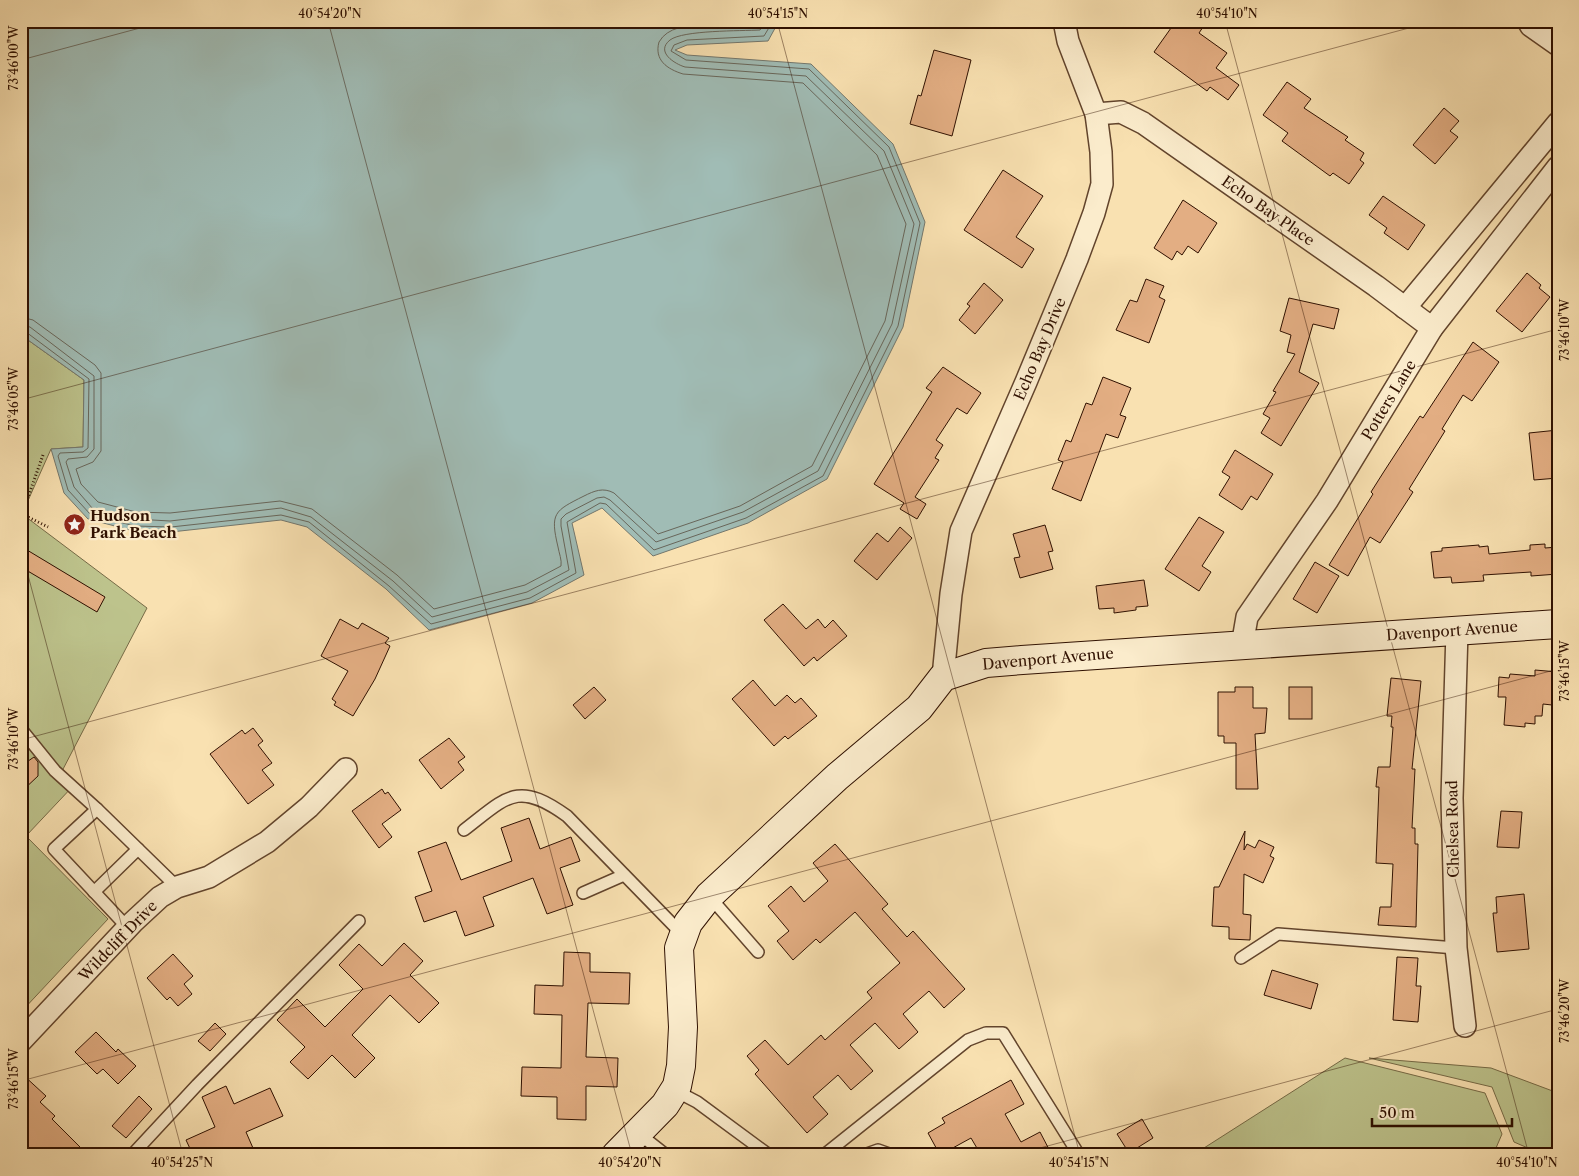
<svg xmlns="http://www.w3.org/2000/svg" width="1579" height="1176" viewBox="0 0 1579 1176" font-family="'Libre Caslon Text',serif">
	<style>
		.green { fill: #bdc38c; stroke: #766a46 }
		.water { fill: #a0bcb5; stroke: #73776d }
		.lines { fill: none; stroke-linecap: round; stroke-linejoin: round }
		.shore { stroke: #68665a; stroke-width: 1 }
		.building { fill: #e3ae83; stroke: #2f1000 }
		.lane-casing { stroke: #62442c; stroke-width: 14 }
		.street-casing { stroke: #62442c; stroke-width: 24 }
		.secondary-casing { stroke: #2f1000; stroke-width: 30 }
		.path { stroke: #2f1000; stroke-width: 3; stroke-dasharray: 1 2.5; stroke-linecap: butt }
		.lane { stroke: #fbeccc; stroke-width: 11 }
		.street { stroke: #fbeccc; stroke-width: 21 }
		.secondary { stroke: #fbeccc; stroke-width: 28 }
		.ticks { fill: none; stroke: #2f1000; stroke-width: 1; stroke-opacity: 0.45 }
		.labels { text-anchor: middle; stroke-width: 4.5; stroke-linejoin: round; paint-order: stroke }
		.street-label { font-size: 15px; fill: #2f1000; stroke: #fbeccc }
		.poi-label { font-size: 15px; font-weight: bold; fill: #2f1000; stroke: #fbeccc; text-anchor: start }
		.neatline { fill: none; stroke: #2f1000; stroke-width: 2 }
		.ticks-label { font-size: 12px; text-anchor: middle; fill: #2f1000 }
	</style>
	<rect width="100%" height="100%" fill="#f9e1b1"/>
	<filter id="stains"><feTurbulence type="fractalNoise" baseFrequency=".004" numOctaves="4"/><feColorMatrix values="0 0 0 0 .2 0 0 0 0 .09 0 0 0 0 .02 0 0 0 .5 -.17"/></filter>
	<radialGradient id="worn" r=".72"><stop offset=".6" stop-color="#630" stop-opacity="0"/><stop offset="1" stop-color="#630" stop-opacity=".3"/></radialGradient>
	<g class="green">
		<polygon points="21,335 84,380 83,447 51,449 22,514 147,608 61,773 74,785 26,836 108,919 21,1012"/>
		<polygon points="1345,1058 1485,1093 1502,1134 1493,1155 1193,1155"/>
		<polygon points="1369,1058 1491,1068 1558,1093 1558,1155 1544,1155 1514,1142 1492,1087"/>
	</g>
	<polygon class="water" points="21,21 779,21 768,41 687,45 675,50 687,55 811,64 893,144 925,222 903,327 827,479 748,523 653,556 602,508 572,523 584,575 532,603 429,630 386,589 307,527 281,520 171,532 134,531 88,519 64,493 51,449 83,447 84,380 21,335"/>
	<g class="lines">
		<g class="shore">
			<path d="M21,317L33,320L95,365L101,373V451L93,462L76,469L81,484L98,502L136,512L170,513L280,501L312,509L397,575L434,609L525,585L561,566C562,560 559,553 558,547C550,513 554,511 584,496C594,491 603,487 614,493L658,534L740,506L812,466L885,321L906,224L877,155L803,83L683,74C667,69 654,60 659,42C676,12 736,34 757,21"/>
			<path d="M21,325L30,327L94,376V449L87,457L68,459L66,462L74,487L93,509L135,519L170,521L281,508L311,517L393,581L432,617L527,592L569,570L561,526V519L566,514L597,498L604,497L610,500L656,542L743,512L818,471L892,324L914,224L884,151L806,76L685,67C675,64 655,52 670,40C683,30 741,31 760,30L766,21"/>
			<polyline points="21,331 26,332 89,379 88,448 83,452 60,453 58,456 68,490 91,515 135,526 171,527 281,515 309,522 389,586 431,624 530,598 576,573 567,522 600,503 606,504 654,550 746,518 823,476 898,326 920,223 889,147 809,69 686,60 671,51 674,45 687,40 764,36 773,21"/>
		</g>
	</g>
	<g class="building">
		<polygon points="1176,21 1207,21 1199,33 1227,53 1216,68 1239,85 1228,100 1210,87 1207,91 1154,52"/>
		<polygon points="934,50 971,60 952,136 910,124 918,95 921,96"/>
		<polygon points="1287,82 1311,99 1304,108 1348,137 1345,140 1364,153 1360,160 1364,163 1349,184 1333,173 1330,176 1282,141 1288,133 1263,115"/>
		<polygon points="1444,108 1459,121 1450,131 1458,137 1435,164 1413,145"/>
		<polygon points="1003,170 1043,196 1016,237 1034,249 1022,268 964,230"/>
		<polygon points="1383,196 1425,225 1408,250 1384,233 1387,228 1369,215"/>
		<polygon points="1183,200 1217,223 1198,253 1188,246 1182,255 1177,251 1172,260 1154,248"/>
		<polygon points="1527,273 1541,285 1539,288 1550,297 1522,332 1496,311"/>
		<polygon points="1146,279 1164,286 1159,297 1165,300 1149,343 1116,330 1130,300 1137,302"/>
		<polygon points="984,283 1003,300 975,334 959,320 970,306 967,304"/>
		<polygon points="1289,298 1339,309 1334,329 1313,324 1299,372 1319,383 1281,446 1261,433 1270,418 1263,414 1276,392 1273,391 1295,354 1287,352 1291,335 1280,331"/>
		<polygon points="1473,342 1499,362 1472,401 1463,395 1442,429 1445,431 1409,489 1413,492 1380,543 1370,537 1348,576 1329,565 1373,494 1371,492 1383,473 1420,416 1423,418"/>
		<polygon points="943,367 981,393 967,414 957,408 936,440 943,445 935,458 939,460 915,497 926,504 917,519 900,509 904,503 874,484 932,392 926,388"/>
		<polygon points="1103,377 1131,388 1120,415 1126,417 1118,438 1106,434 1081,501 1052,489 1063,462 1058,460 1066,440 1071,442 1086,403 1092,405"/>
		<polygon points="1558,430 1558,478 1534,480 1529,433"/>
		<polygon points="1235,450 1273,474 1257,500 1251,496 1242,510 1219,495 1230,477 1222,472"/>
		<polygon points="1199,517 1224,532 1202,566 1211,572 1199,591 1165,569"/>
		<polygon points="1045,525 1053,551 1048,552 1053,569 1020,578 1014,558 1020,557 1013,534"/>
		<polygon points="900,527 912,538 877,580 854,561 877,533 888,542"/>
		<polygon points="1545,544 1545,548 1558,547 1558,574 1531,576 1531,572 1483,575 1484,581 1452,583 1451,577 1434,578 1431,552 1442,551 1442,548 1479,545 1479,547 1488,546 1489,554 1530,550 1530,545"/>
		<polygon points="27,550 105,597 97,612 21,567 21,560"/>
		<polygon points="1315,562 1339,576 1317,613 1293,599"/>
		<polygon points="1144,580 1148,606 1136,607 1136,610 1114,613 1114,608 1099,609 1096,586"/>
		<polygon points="783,604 806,629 818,619 825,628 833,620 847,636 817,661 814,657 804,666 764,620"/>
		<polygon points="340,619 358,629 362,623 389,638 385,643 390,646 375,679 353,716 334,705 336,702 332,699 348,671 321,656"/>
		<polygon points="1535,670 1558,672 1557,694 1553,694 1552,705 1543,704 1542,716 1535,716 1535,724 1525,723 1525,727 1504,725 1506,697 1498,697 1499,677 1509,678 1510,674 1535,676"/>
		<polygon points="1391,678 1421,681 1412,769 1415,769 1412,828 1415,828 1415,844 1418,844 1416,927 1378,925 1380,907 1391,907 1393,864 1376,863 1379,787 1376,787 1378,767 1390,767 1393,727 1391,727 1392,716 1387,716"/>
		<polygon points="753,680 775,706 787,695 795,703 801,698 817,716 788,739 785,736 774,746 732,699"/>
		<polygon points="594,687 606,700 585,719 573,705"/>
		<polygon points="1235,687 1253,687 1253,708 1267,708 1265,733 1255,734 1258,789 1236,789 1236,743 1224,743 1224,736 1218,736 1218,692 1235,692"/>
		<rect x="1289" y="687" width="23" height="32"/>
		<polygon points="253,728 263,741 258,745 272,763 262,770 274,785 248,804 210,754 242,730 245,734"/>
		<polygon points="449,738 465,757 458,762 464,770 441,789 419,760"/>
		<polygon points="34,757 38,762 38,776 21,792 21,766"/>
		<polygon points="382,789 385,794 388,792 401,810 382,824 392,837 379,848 352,811"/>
		<polygon points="1501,811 1522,812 1519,848 1497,847"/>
		<polygon points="529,818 540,849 571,837 580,861 560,868 573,905 547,914 533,878 483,897 494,926 465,936 456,911 424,922 415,897 432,891 418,852 446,842 461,880 512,861 501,828"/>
		<polygon points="1245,831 1244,850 1247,844 1255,848 1259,840 1274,847 1270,856 1274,858 1263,883 1244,874 1243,914 1251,915 1250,940 1229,939 1229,927 1212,926 1214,887 1219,887"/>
		<polygon points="835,844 888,904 882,909 907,937 913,931 965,989 944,1008 929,991 903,1014 918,1032 899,1049 875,1023 850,1045 873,1071 851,1090 838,1075 813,1097 828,1114 807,1133 755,1074 759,1070 747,1056 765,1040 788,1065 821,1035 825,1040 872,998 867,992 900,963 855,912 820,943 816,939 793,960 777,941 789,931 768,906 791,886 804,902 828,881 813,863"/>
		<polygon points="1524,894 1529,949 1497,952 1493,913 1497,913 1496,897"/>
		<polygon points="404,943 423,961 410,975 439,1003 419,1023 390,995 352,1035 375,1058 355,1078 332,1055 308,1079 290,1062 305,1047 277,1020 297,999 325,1027 363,989 339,965 359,944 382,966"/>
		<polygon points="564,952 590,953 590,972 630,973 629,1004 588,1003 586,1057 618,1058 617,1087 586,1086 586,1120 557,1119 557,1097 521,1096 522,1067 561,1068 562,1015 534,1014 535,985 563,986"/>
		<polygon points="173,954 193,976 184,984 192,994 178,1006 170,997 167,1000 147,978"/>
		<polygon points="1397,957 1418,958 1416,986 1421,986 1418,1022 1393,1020"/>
		<polygon points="1272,970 1318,984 1311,1009 1264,995"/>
		<polygon points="215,1023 226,1034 210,1051 198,1041"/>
		<polygon points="96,1032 116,1052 118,1049 136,1066 118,1084 103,1069 97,1074 75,1052"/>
		<polygon points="21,1073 46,1096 40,1102 55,1116 52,1119 88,1155 36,1155 21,1141"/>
		<polygon points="1011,1080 1024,1104 1005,1114 1021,1142 1040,1132 1052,1155 981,1155 971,1138 940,1155 928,1133 945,1123 942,1118"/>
		<polygon points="226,1086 234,1104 270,1088 283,1116 246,1132 256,1155 193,1155 186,1140 215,1127 202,1097"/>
		<polygon points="139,1096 152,1109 126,1138 112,1126"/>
		<polygon points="1142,1119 1153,1138 1129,1153 1117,1134"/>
	</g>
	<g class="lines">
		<defs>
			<g id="lane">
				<polyline points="21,729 55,771 97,809"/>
				<path d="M464,830C507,797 517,780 567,816L682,934"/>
				<polyline points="94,892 138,849"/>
				<polyline points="583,893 624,875"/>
				<polyline points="709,896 758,952"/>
				<polyline points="128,928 54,849 97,809 177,887"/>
				<polyline points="1241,958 1278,934 1456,948"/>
				<polyline points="674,1090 697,1102 769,1155"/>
				<polyline points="638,1133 666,1155"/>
				<polyline points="132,1155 197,1085 359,921"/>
				<polyline points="824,1155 968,1040 986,1033 1003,1033 1079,1155"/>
				<polyline points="864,1155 878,1150 892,1155"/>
			</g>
			<g id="street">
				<polyline points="1528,21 1531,26 1558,45"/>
				<polyline points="1096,114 1121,112 1143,123 1376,286 1432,328"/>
				<polyline points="1405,308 1558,123"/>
				<polyline points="1457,631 1452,798 1456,948 1465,1026"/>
				<polyline points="1242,646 1247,617 1327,501 1432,328 1558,167"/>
				<polyline points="943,677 951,594 961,531 1026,382 1077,259 1094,213 1102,184 1101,152 1096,114 1068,41 1064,21"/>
				<polyline points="21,1041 133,922 160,897 177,887 209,877 267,842 309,807 346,769"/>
			</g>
			<polyline id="secondary" points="616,1155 665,1105 677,1086 681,1066 683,1027 679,948 688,923 709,896 837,777 919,708 943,677 986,663 1022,660 1558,624"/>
		</defs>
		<use href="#lane" class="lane-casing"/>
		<use href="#street" class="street-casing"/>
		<use href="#secondary" class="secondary-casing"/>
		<polyline class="path" points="43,455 22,514 48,527"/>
		<use href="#lane" class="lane"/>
		<use href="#street" class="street"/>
		<use href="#secondary" class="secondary"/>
	</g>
	<path class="ticks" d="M328,21L632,1155M777,21L1080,1155M1225,21L1529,1155M21,60L166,21M21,400L1435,21M21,549L183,1155M21,740L1558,329M21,1081L1558,669M1014,1155L1558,1009"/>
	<defs>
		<symbol id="sight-disc" viewBox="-11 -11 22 22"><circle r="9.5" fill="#8f2418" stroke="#fbeccc"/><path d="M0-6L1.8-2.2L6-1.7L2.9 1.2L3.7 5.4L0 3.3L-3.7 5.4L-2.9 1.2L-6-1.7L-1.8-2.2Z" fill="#fff"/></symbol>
	</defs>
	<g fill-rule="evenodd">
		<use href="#sight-disc" x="62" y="512" width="25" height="25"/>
	</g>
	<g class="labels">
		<g class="street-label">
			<text transform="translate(1268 211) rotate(35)" y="5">Echo Bay Place</text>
			<text transform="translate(1040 349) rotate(-67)" y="5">Echo Bay Drive</text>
			<text transform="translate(1389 400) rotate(-59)" y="5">Potters Lane</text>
			<text transform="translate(1452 631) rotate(-4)" y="5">Davenport Avenue</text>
			<text transform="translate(1048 659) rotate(-5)" y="5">Davenport Avenue</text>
			<text transform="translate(1453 829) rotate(-91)" y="5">Chelsea Road</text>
			<text transform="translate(118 941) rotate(-46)" y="5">Wildcliff Drive</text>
		</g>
		<g class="poi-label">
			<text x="90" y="521">Hudson<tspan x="90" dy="17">Park Beach</tspan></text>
		</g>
	</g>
	<rect width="1579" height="1176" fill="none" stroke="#f9e1b1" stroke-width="55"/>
	<path d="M1372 1118v8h140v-8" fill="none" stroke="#2f1000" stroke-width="2.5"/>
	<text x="1379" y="1118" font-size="15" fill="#2f1000" stroke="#fbeccc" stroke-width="4" paint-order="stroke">50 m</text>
	<rect x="28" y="28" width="1524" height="1120" class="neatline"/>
	<g class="ticks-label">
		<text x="330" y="18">40°54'20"N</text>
		<text x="778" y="18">40°54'15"N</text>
		<text x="1227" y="18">40°54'10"N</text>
		<text transform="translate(14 58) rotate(-90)" y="4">73°46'00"W</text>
		<text transform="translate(1565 330) rotate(-90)" y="4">73°46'10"W</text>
		<text transform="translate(14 399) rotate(-90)" y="4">73°46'05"W</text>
		<text transform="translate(1565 671) rotate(-90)" y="4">73°46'15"W</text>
		<text transform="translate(14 739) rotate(-90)" y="4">73°46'10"W</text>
		<text transform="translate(1565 1011) rotate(-90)" y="4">73°46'20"W</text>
		<text transform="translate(14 1079) rotate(-90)" y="4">73°46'15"W</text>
		<text x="182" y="1167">40°54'25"N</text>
		<text x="630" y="1167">40°54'20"N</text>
		<text x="1079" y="1167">40°54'15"N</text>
		<text x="1527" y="1167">40°54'10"N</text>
	</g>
	<rect width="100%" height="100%" filter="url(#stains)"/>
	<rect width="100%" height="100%" fill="url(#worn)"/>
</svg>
